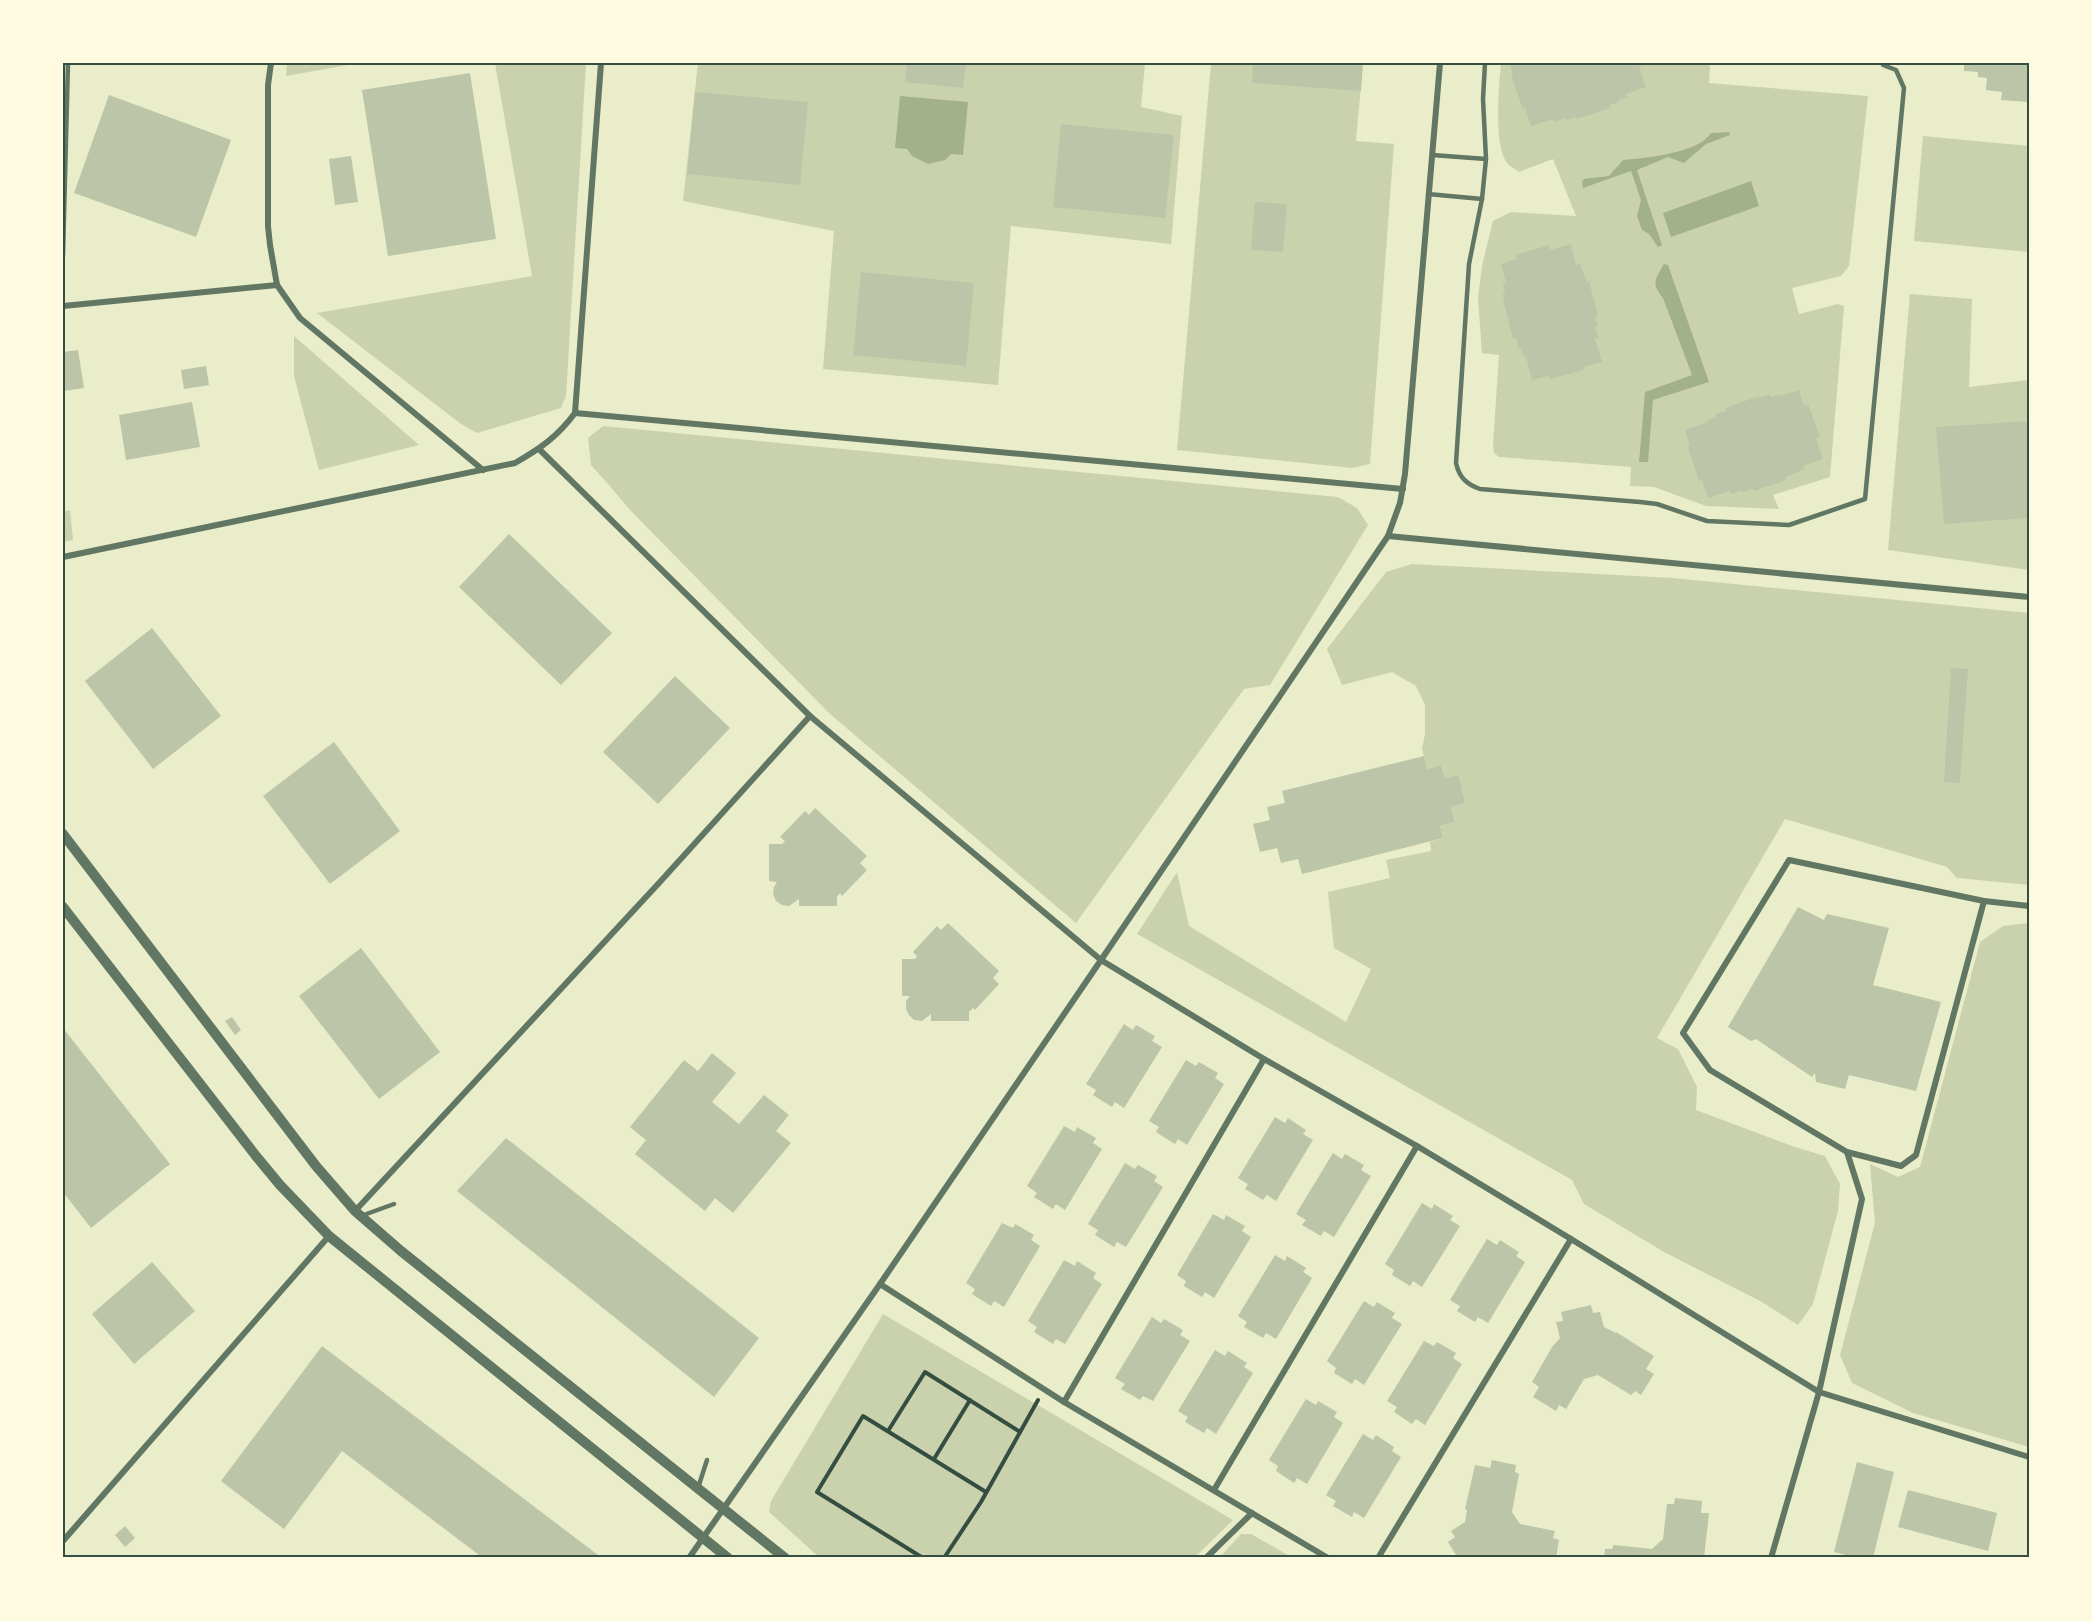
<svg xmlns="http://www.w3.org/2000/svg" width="2092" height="1621" viewBox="0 0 2092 1621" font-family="Signika,sans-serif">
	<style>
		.green { fill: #cad2ad }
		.water { fill: #a3b18a }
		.building { fill: #bcc5a7 }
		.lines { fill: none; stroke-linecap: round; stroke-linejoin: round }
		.path { stroke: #344e41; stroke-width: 4 }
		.service { stroke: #617663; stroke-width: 4.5 }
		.minor { stroke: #617663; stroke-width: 6 }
		.tertiary { stroke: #617663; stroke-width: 10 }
		.neatline { fill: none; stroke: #344e41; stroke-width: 2 }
	</style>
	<rect width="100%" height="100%" fill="#e9edc9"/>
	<g class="green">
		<polygon points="287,63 359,63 286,76"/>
		<polygon points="495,63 586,63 566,396 561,408 477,433 461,424 317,313 532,276"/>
		<polygon points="698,63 1145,63 1141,107 1182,116 1171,244 1011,226 998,385 823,369 834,231 683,201"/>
		<polygon points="1211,63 1363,63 1356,141 1394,144 1370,464 1352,468 1177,450"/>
		<path d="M1501,63H1710L1709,83L1868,96L1849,266L1841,276L1792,288L1799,314L1838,304L1844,306L1830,477L1773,495L1779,509L1706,506L1654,487L1630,486L1631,467L1499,457L1494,453L1493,444L1499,355L1482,353L1478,298L1482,266L1493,221L1511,212L1576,216L1553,159L1519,172C1516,169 1510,167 1508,164C1493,147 1499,86 1501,63Z"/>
		<polygon points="1923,136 2029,146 2029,252 1914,241"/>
		<polygon points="1910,294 1972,299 1969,387 2029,380 2029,570 1888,550"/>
		<polygon points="294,336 419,445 319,470 294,376"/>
		<polygon points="603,426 1338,497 1357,508 1368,525 1270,685 1244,689 1076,923 830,714 631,511 608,484 591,465 588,438"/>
		<polygon points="63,499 65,511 70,510 73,540 63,542"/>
		<polygon points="1412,564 1673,578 2029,613 2029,885 1957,878 1947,867 1785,819 1657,1038 1678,1049 1697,1087 1696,1110 1792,1146 1825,1156 1840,1184 1838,1211 1813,1304 1798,1325 1762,1302 1664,1252 1584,1204 1572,1180 1137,934 1177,872 1189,926 1346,1022 1371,969 1334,948 1328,892 1390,878 1386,860 1431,851 1430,842 1443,838 1440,826 1455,822 1451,807 1465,803 1459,775 1445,778 1441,765 1427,769 1422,749 1425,734 1425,705 1416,686 1392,672 1342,685 1327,649 1386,572"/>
		<polygon points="2029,923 2029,1447 1913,1413 1852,1383 1840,1355 1875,1223 1870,1164 1898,1177 1920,1167 1980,942 2003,926"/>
		<polygon points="883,1314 1233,1520 1194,1558 820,1558 769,1512 771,1501"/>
		<polygon points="1241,1534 1251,1534 1293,1558 1219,1558"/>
	</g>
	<g class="water">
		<polygon points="900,96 968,102 963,155 951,154 945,160 928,164 912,156 907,149 895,148"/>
		<path d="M1729,132L1730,135L1706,144L1684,163L1668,157L1637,170L1662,245L1658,247L1649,234L1642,230L1637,216L1641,200L1631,171L1583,188L1582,182L1584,179L1609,176L1623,160C1645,158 1699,153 1711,133Z"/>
		<polygon points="1751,181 1759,206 1671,237 1663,213"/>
		<path d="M1664,264L1668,265L1709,382L1653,400L1648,462H1639L1645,392L1692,375L1663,298C1651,283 1655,280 1664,264Z"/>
	</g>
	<g class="building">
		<polygon points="907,63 966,63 963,88 905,82"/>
		<polygon points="1253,63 1363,63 1361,91 1252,83"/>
		<polygon points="1509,63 1642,63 1643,65 1639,67 1646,87 1626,94 1627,97 1618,100 1619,102 1610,105 1610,108 1577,119 1576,117 1566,120 1566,118 1554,122 1553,119 1531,126 1525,108 1523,109 1511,75 1513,74"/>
		<polygon points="1964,63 2029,63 2029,102 2001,100 2002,92 1986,90 1987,78 1978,77 1978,72 1964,71"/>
		<polygon points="470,73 496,239 388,256 362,90"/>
		<polygon points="695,92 808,102 800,185 687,174"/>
		<polygon points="109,95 231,140 196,237 74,193"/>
		<polygon points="1061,124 1174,135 1165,218 1053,207"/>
		<polygon points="351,156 358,202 335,205 329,159"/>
		<polygon points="1255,202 1287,204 1283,252 1251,250"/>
		<polygon points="1571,244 1576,265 1580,264 1587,282 1589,281 1598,315 1595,316 1598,326 1595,327 1599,338 1595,339 1602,362 1583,367 1584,370 1550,379 1549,376 1532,380 1526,357 1524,358 1521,348 1519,349 1516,338 1513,339 1504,304 1503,293 1505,292 1503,283 1506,282 1501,264 1517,259 1516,255 1549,245 1550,250"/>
		<polygon points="861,272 974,283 966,366 853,355"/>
		<polygon points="78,350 84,388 63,391 63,352"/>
		<polygon points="206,366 209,385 184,389 181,370"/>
		<polygon points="1799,390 1804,406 1808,404 1820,437 1816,439 1823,459 1803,466 1804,469 1786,477 1787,480 1754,491 1753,489 1743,492 1742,490 1731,494 1730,491 1708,498 1702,480 1699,481 1688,447 1690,446 1685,430 1707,422 1707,420 1716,417 1715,414 1726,411 1725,408 1759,396 1759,398 1770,394 1771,397 1780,394 1781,396"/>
		<polygon points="192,402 200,447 126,460 119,415"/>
		<polygon points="2029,421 2029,518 1944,524 1936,427"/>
		<polygon points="509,534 612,633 561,685 459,587"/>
		<polygon points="152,628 221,716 153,769 85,681"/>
		<polygon points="1951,668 1968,669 1960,783 1944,782"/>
		<polygon points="675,676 730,728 658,804 603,752"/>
		<polygon points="334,742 400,831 330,884 263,796"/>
		<polygon points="1424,756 1427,769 1441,765 1445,778 1459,775 1465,803 1451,807 1455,822 1440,826 1443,838 1302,874 1298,859 1281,863 1277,848 1260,852 1253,824 1270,820 1267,807 1285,803 1282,791"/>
		<polygon points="815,808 867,856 860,863 867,870 842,896 840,893 837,897 837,906 799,906 799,899 789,906 782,905 776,901 773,894 774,887 777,882 769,881 769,844 782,844 785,841 780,837 805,811 809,815"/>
		<polygon points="1798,907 1824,920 1827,914 1889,928 1873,985 1941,1002 1916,1091 1849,1075 1845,1089 1816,1082 1815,1073 1812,1077 1756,1039 1751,1041 1728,1027"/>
		<polygon points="948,923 999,971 993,978 999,984 975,1010 973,1008 969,1012 969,1021 931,1021 931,1014 922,1021 914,1020 909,1015 906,1009 906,1001 910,996 902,996 902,959 915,959 917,956 913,952 937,926 941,930"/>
		<polygon points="361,948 440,1052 379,1099 299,996"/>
		<polygon points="232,1017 241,1030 235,1035 225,1021"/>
		<polygon points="1124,1024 1133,1030 1136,1025 1155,1036 1152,1041 1162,1047 1124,1108 1115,1102 1112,1107 1093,1095 1096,1090 1086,1084"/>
		<polygon points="63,1028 170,1164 91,1228 63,1192"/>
		<polygon points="712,1053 736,1073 712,1102 739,1124 764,1095 789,1115 776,1131 791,1143 733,1213 715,1198 705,1211 635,1154 646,1140 630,1127 684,1060 698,1071"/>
		<polygon points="1186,1060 1196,1066 1199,1062 1218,1073 1215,1078 1224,1084 1187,1145 1178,1139 1175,1144 1156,1132 1159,1127 1149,1121"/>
		<polygon points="1275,1117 1285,1123 1288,1118 1306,1130 1303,1134 1313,1140 1276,1201 1267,1195 1263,1200 1245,1189 1248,1184 1238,1178"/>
		<polygon points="1064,1126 1075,1132 1077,1127 1096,1138 1093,1143 1102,1149 1065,1210 1056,1204 1053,1209 1034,1197 1037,1193 1027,1186"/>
		<polygon points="506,1138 759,1338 714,1397 457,1191"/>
		<polygon points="1333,1153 1342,1159 1345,1154 1364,1165 1361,1170 1371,1176 1334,1237 1324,1231 1321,1236 1302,1225 1306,1220 1296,1214"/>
		<polygon points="1125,1163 1135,1169 1138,1165 1157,1176 1154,1181 1163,1187 1126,1247 1117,1242 1114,1247 1095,1235 1098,1230 1088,1224"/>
		<polygon points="1422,1203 1432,1209 1434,1204 1453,1216 1450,1220 1460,1226 1422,1287 1413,1281 1410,1286 1392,1275 1394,1270 1385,1264"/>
		<polygon points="1213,1214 1224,1220 1226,1215 1245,1226 1242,1231 1251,1237 1214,1298 1205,1292 1202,1297 1184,1286 1186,1281 1177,1275"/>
		<polygon points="1002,1223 1013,1228 1015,1224 1034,1235 1031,1240 1040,1246 1004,1307 994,1301 991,1306 972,1294 975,1289 966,1283"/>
		<polygon points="1487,1239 1497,1245 1500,1240 1519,1252 1516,1256 1525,1262 1488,1323 1478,1317 1475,1322 1457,1311 1460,1306 1450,1300"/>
		<polygon points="1275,1255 1285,1261 1287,1256 1306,1268 1303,1272 1312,1278 1276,1339 1266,1333 1263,1338 1244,1327 1247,1322 1238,1316"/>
		<polygon points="1064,1260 1075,1266 1077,1261 1096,1273 1093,1278 1102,1284 1065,1344 1056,1339 1053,1344 1034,1332 1037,1327 1028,1321"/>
		<polygon points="152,1262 195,1311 134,1364 92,1314"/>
		<polygon points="1364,1301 1374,1307 1377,1302 1395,1313 1392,1318 1402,1324 1364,1385 1355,1379 1352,1384 1334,1373 1336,1368 1327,1361"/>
		<polygon points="1591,1305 1593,1313 1600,1312 1604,1327 1616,1333 1616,1332 1654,1356 1646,1369 1654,1374 1641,1395 1635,1391 1631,1395 1598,1375 1584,1379 1566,1409 1559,1405 1556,1411 1533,1397 1539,1387 1532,1382 1552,1347 1560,1338 1556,1322 1563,1321 1561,1312"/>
		<polygon points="1152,1317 1161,1323 1164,1319 1183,1330 1180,1335 1190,1341 1153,1401 1143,1396 1140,1400 1121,1389 1125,1384 1115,1378"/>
		<polygon points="1424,1341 1434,1346 1437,1342 1456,1353 1453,1358 1462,1364 1425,1425 1416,1419 1412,1424 1394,1412 1397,1407 1387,1401"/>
		<polygon points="322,1346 602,1558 483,1558 342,1451 284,1529 221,1481"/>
		<polygon points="1215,1350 1225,1356 1228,1351 1247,1363 1244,1367 1253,1373 1216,1434 1207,1428 1204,1433 1185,1422 1188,1417 1178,1411"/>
		<polygon points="1306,1399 1316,1405 1318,1401 1337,1412 1334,1417 1343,1423 1307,1484 1297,1478 1294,1483 1276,1471 1278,1466 1269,1460"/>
		<polygon points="1363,1434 1373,1440 1376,1435 1394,1447 1392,1451 1401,1457 1364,1518 1354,1512 1352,1517 1333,1506 1336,1501 1326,1495"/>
		<polygon points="1492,1460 1516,1465 1515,1472 1519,1474 1512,1512 1520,1524 1555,1531 1553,1538 1559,1540 1556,1558 1458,1558 1448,1542 1455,1537 1451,1531 1465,1522 1467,1510 1465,1509 1475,1465 1490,1468"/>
		<polygon points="1857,1462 1894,1472 1873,1558 1858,1558 1834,1552"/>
		<polygon points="1908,1490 1997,1513 1988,1551 1898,1527"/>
		<polygon points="1675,1498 1702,1501 1701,1513 1709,1513 1704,1558 1604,1558 1605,1549 1612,1549 1614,1545 1652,1549 1663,1539 1667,1504 1674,1504"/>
		<polygon points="125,1526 135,1538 125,1547 115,1535"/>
	</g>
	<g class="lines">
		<g class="path">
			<polyline points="888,1431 925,1372 1020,1432"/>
			<polyline points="934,1459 970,1400"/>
			<polyline points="923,1558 817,1492 863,1416 986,1492"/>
			<polyline points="944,1558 981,1502 1038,1400"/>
		</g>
		<g class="service">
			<path d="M1485,63L1483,99L1486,159L1482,199L1469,264L1456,463C1459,477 1466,484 1480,489L1640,502L1657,504L1707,521L1789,525L1865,499L1904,88L1896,70L1883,65V63"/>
			<polyline points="1432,155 1486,159"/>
			<polyline points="1428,194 1482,199"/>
			<polyline points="63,255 68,63"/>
			<polyline points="361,1216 394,1204"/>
			<polyline points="698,1488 707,1460"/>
		</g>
		<g class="minor">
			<polyline points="271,63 268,85 268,226 270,245 277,285 300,318 483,470"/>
			<polyline points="63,306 277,285"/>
			<polyline points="575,413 601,63"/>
			<polyline points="539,449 810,716 1101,960 1264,1059 1417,1146 1571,1239 1819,1392 2029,1457"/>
			<polyline points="1388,536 2029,597"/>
			<path d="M63,557L515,463C541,448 557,437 575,413L1403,489"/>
			<polyline points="1847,1152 1901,1166 1916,1155 1984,901"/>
			<polyline points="355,1211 659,883 810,716"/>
			<polyline points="880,1284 1064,1402 1328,1558"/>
			<polyline points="1064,1402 1264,1059"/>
			<polyline points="1214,1490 1417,1146"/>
			<polyline points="63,1541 329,1236"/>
			<polyline points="689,1558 880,1284 1101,960 1388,536 1400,503 1405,474 1440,63"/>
			<polyline points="1206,1558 1252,1513"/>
			<polyline points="1378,1558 1571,1239"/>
			<polyline points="1771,1558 1819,1392 1862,1199 1847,1152 1710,1070 1683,1033 1789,860 1984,901 2029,906"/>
		</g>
		<g class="tertiary">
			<polyline points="63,834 316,1166 355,1211 401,1251 785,1558"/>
			<polyline points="63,907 256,1156 280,1185 329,1236 728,1558"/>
		</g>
	</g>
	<rect width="2092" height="1621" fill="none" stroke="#fefae0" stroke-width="129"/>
	<rect x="64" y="64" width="1964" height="1492" class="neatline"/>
</svg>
